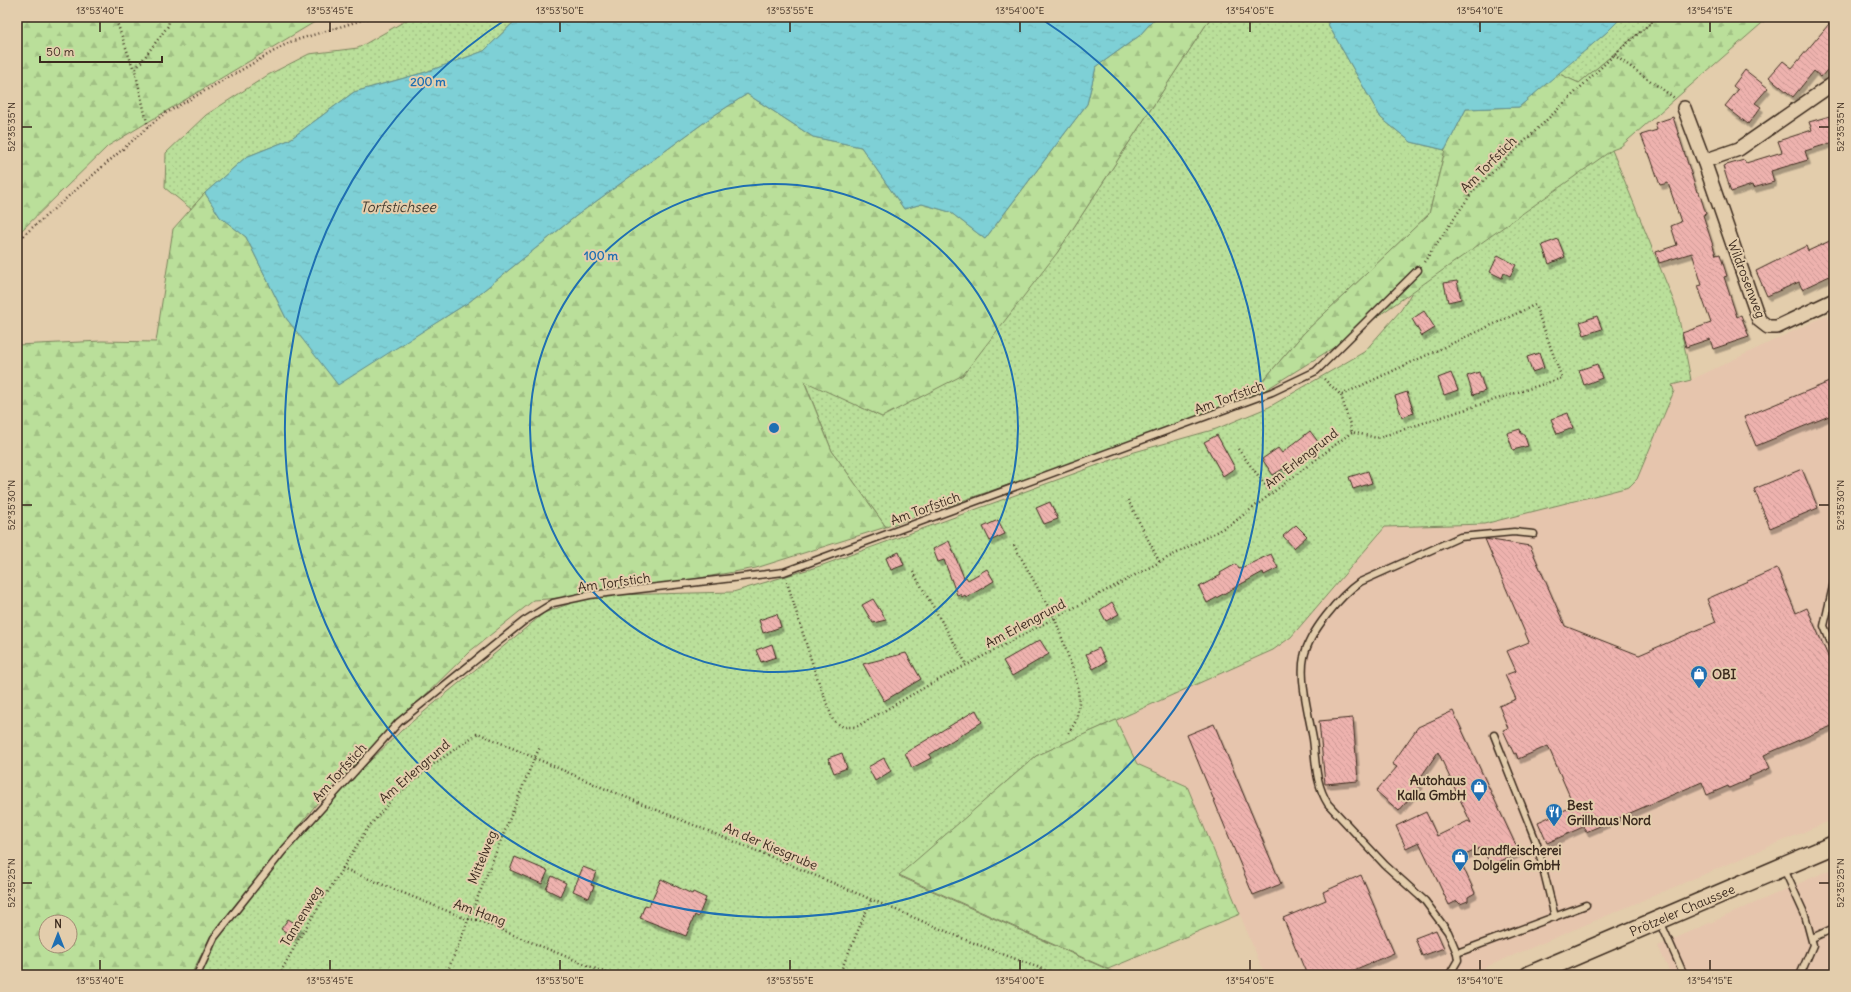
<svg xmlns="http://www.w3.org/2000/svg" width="1851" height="992" viewBox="0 0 1851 992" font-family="Delius,sans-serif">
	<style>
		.built { fill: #e6c5ad }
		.grass { fill: url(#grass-dots); stroke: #7a845c }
		.forest { fill: url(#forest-firs); stroke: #7a845c; fill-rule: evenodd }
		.water { fill: url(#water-ripples); stroke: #638e8c }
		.building { fill: url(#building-back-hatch); stroke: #3b2a1e; filter: url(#shadow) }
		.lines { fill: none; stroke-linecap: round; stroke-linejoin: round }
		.lane-casing { stroke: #3b2a1e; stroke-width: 9 }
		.street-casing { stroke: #3b2a1e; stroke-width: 16 }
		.secondary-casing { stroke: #3b2a1e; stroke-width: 21 }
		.path { stroke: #3b2a1e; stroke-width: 2.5; stroke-dasharray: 1 3; stroke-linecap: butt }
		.lane { stroke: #e3cdac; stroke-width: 6 }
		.street { stroke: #e3cdac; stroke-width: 13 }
		.secondary { stroke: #e3cdac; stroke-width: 18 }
		.ticks { fill: none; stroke: #3b2a1e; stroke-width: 1.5 }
		.ring { fill: none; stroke: #1f6fb2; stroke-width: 2 }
		.labels { text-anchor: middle; stroke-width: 4; stroke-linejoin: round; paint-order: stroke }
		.street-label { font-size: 13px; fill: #3b2a1e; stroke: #e3cdac }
		.poi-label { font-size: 13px; font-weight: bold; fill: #3b2a1e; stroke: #e3cdac; text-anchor: start }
		.water-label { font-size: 14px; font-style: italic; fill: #423b30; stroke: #e3cdac }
		.centre { fill: #1f6fb2; stroke: #e3cdac; stroke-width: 2 }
		.ring-label { font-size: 12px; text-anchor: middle; font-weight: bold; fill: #1f6fb2; stroke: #e3cdac; stroke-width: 4; stroke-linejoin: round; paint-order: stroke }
		.neatline { fill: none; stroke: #3b2a1e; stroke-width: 1.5 }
		.ticks-label { font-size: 10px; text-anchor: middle; fill: #3b2a1e }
	</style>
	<defs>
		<pattern id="grass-dots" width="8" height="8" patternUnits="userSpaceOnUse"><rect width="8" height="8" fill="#badf9a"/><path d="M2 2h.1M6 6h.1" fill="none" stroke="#a1c084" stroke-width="1.8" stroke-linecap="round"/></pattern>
		<pattern id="forest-firs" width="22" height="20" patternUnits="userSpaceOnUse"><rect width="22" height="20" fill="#badf9a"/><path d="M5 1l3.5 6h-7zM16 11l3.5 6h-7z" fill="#a1c084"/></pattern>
		<pattern id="water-ripples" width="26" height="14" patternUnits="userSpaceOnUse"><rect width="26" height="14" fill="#7ed0d6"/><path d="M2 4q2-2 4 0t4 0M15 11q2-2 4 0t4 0" fill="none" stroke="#6eb3b7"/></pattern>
		<pattern id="building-back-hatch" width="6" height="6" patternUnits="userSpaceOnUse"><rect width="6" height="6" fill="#eeb2ae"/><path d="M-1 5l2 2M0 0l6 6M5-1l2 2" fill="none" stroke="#cd9995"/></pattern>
		<filter id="shadow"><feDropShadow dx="2.5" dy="4.5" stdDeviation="0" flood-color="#0004"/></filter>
	</defs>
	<rect width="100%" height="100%" fill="#e3cdac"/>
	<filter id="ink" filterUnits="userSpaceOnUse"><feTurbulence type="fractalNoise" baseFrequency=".025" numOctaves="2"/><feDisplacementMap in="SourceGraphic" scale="8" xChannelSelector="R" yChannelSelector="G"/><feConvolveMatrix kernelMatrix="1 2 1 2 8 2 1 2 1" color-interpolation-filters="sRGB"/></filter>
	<g filter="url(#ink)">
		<g class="built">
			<polygon points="1827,315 1834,332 1834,819 1467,975 1265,975 1187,786 1137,764 1116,720 1273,650 1291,637 1385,527 1484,524 1629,487 1637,479 1674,391 1672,385 1691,380"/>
			<polygon points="1834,868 1834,975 1671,975 1658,946"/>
		</g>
		<g class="grass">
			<polygon points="412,17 519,17 484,51 426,72 354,92 289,140 246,157 205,193 191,209 165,188 166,153 206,115 268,75 309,54 358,48"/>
			<polygon points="1211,17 1326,17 1329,26 1381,118 1411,142 1445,150 1429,214 1304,333 1243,404 886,527 832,451 804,380 882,417 1057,253"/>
			<polygon points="1622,17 1658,17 1579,83 1557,73 1607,32"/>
			<polygon points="1625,136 1612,150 1677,309 1691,380 1672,385 1674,391 1637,479 1629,487 1484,524 1385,527 1291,637 1273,650 1036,756 899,876 1120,975 186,975 309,820 402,730 544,613 582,599 612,595 733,592 820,566 1131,453 1216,429 1269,407 1364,352 1401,310 1430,263"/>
		</g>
		<g class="forest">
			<polygon points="17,17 323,17 108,146 17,235"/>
			<path d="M1156,17H1211L1057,253L963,375L882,417L804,381L832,451L886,527L756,568L610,594L534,600L469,652L323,796L211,935L191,975H17V345L102,341L156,342L173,229L205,193L220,217L246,237L286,318L338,384L469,302L576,216L713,116L747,94L813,137L861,147L904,209L922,204L950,212L985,239L1087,104L1096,67L1139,36ZM46,922H70V946H46Z"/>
			<polygon points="1658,17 1769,17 1620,147 1612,150 1336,346 1243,404 1304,333 1429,214 1445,150 1466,109 1519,107 1557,73 1579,83"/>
			<polygon points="1116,720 1137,764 1187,786 1240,914 1108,969 899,875 1036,756"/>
		</g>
		<g class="water">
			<polygon points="519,17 1156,17 1139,36 1096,67 1087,104 985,239 950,212 922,204 904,209 861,147 813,137 747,94 713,116 576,216 469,302 338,385 286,318 246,237 220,217 205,193 246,157 289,140 354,92 426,72 484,51"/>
			<polygon points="1326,17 1622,17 1607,32 1519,107 1466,109 1445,150 1411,142 1381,118 1329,26"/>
		</g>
		<g class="building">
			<polygon points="1834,18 1834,62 1821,77 1814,71 1793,97 1769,77 1783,61 1792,68"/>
			<polygon points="1745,70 1768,88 1755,103 1761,107 1748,124 1725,106 1738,90 1733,86"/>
			<polygon points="1830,116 1834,130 1834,142 1805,151 1808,160 1771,171 1774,182 1753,188 1752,185 1731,192 1723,166 1744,160 1746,163 1782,152 1778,141 1812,130 1809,122"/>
			<polygon points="1673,117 1697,192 1699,192 1706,214 1703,215 1716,255 1720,254 1727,276 1724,277 1737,317 1741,315 1749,337 1713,349 1710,339 1686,347 1682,333 1711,323 1698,286 1702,285 1692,253 1659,263 1656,252 1677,245 1671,226 1681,222 1668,183 1660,185 1649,153 1648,153 1641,135 1657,130 1655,123"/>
			<polygon points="1558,239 1565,257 1549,264 1542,245"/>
			<polygon points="1834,239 1834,274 1802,289 1799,282 1767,296 1756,271 1806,246 1808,251"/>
			<polygon points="1498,255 1516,265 1510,276 1504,273 1502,278 1490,272"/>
			<polygon points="1457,281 1461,299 1448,302 1444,283"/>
			<polygon points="1424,311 1435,328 1422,336 1412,319"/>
			<polygon points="1597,316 1602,329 1584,335 1580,322"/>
			<polygon points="1539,353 1544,368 1532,372 1527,357"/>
			<polygon points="1597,364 1602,378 1584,385 1579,370"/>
			<polygon points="1479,372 1485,391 1473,395 1467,376"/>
			<polygon points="1451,373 1458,390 1444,395 1438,378"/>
			<polygon points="1834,380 1834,414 1756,446 1744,417"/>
			<polygon points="1407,392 1414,413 1402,417 1395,396"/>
			<polygon points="1568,413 1573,428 1557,434 1551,419"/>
			<polygon points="1520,429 1521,434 1524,434 1528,446 1513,450 1507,433"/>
			<polygon points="1310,431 1319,443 1305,455 1273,475 1262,459 1278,448 1282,453"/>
			<polygon points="1217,435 1235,468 1223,476 1204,442"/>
			<polygon points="1802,469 1818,508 1770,528 1754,489"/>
			<polygon points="1368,471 1372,483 1353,489 1349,477"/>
			<polygon points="1050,502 1058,519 1044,524 1036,508"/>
			<polygon points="998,520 1005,534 990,541 983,527"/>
			<polygon points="1296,525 1307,536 1294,548 1283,536"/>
			<polygon points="1485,539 1530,546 1565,626 1639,655 1716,622 1707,599 1777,568 1796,613 1807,608 1834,670 1834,725 1764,755 1770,768 1749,777 1750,779 1729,788 1728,786 1707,795 1702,782 1586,832 1583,827 1547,843 1538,822 1574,806 1548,746 1518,759 1516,753 1514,754 1503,730 1508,728 1499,706 1516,699 1505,675 1516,671 1507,651 1529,642"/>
			<polygon points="949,541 964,578 966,577 968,580 987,569 994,581 966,598 965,595 962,597 960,594 957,595 944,560 938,562 933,549"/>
			<polygon points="899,552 904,565 891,570 886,558"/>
			<polygon points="1271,554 1278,568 1264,575 1263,572 1207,603 1199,587 1221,575 1220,573 1236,564 1239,569"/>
			<polygon points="873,599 886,620 873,623 862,605"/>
			<polygon points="1112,602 1119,614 1106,621 1100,610"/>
			<polygon points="777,614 781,627 763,633 759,620"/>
			<polygon points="1040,640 1049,654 1012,676 1003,661"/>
			<polygon points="772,644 776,657 761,662 756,650"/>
			<polygon points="1099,648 1106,662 1093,669 1086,654"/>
			<polygon points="906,653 921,679 884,701 863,664"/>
			<polygon points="976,710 982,722 929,755 931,758 912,768 905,753"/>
			<polygon points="1453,711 1519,852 1491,866 1482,847 1459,858 1475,893 1468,897 1468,901 1460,904 1457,901 1449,905 1419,842 1406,848 1396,826 1426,812 1437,836 1468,821 1471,823 1438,752 1418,781 1421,784 1399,811 1376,791 1397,767 1392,764 1418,727"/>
			<polygon points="1353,718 1358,781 1325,784 1319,721"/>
			<polygon points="1214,724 1281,884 1253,895 1187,735"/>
			<polygon points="842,753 847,768 834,773 828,758"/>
			<polygon points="884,758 891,771 875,781 868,767"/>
			<polygon points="515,857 548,871 542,884 510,870"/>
			<polygon points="583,867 596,872 591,885 594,886 589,898 573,891"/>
			<polygon points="1361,875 1394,953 1342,975 1307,975 1283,918 1326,900 1323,892"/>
			<polygon points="552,876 566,883 560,896 546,889"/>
			<polygon points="661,879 692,894 693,892 706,898 698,917 695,915 686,936 640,918 645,905 649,906"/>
			<polygon points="288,919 300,926 294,937 281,929"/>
			<polygon points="1436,930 1444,948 1422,956 1415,938"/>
		</g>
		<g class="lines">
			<defs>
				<g id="lane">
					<polyline points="1834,582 1824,626 1834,650"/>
					<polyline points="1494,735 1537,844 1555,917"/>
					<polyline points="1784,869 1805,915 1813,945 1801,973"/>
					<polyline points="1660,921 1684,975"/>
					<polyline points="1812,938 1834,928"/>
					<polyline points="1457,953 1586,905"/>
					<polyline points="197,975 214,938 283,851 399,722 524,621 553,603 590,595 784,572 1272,392 1316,371 1418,270"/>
					<path d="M1452,975L1451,972L1458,960L1457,953L1448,932L1425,901L1385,865L1328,804C1315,783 1316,762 1313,739C1309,716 1299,679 1304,657C1309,632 1340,596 1360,582L1460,537L1514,532L1534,534"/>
				</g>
				<g id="street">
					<polyline points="1834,83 1739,149 1704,161 1759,320 1768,327 1777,327 1834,300"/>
					<polyline points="1684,108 1704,161"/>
				</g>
				<polyline id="secondary" points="1530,975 1834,845"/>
			</defs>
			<use href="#lane" class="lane-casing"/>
			<use href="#street" class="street-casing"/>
			<use href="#secondary" class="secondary-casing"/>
			<g class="path">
				<polyline points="115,17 134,70"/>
				<polyline points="1614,55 1676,99"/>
				<polyline points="148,127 135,70 168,26 170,17"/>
				<polyline points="17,241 161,116 290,42 372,17"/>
				<polyline points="1424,262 1473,191 1614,55 1657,17"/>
				<polyline points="1324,379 1341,395 1352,432 1377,438 1562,378 1535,305 1341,395"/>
				<polyline points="1238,449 1272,494"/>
				<polyline points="1128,500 1160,563"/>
				<polyline points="1014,545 1055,619 1074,672 1078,688 1079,703 1076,721 1068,734"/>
				<polyline points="913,572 967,665"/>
				<polyline points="787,582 814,669 833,720 843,727 856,727 929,685 1233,523 1352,432"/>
				<polyline points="342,868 467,919 477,920 611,975"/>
				<polyline points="279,975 300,937 367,829 393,798 434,764 478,733 601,787 779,860 971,942 1058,975"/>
				<polyline points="446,975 534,759 540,747"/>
				<polyline points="839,975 871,900"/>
			</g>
			<use href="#lane" class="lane"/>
			<use href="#street" class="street"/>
			<use href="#secondary" class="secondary"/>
		</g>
	</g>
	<path class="ticks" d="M100,22V32M330,22V32M560,22V32M790,22V32M1020,22V32M1250,22V32M1480,22V32M1710,22V32M22,127H32M1819,127H1829M22,505H32M1819,505H1829M22,883H32M1819,883H1829M100,960V970M330,960V970M560,960V970M790,960V970M1020,960V970M1250,960V970M1480,960V970M1710,960V970"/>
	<g class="ring">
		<circle cx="774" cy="428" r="244"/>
		<path d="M1040 18A489 489 0 1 1 508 18"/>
	</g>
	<defs>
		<symbol id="shop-pin" viewBox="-11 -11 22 30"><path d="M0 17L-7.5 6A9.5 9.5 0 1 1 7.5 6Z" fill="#1f6fb2" stroke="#e3cdac"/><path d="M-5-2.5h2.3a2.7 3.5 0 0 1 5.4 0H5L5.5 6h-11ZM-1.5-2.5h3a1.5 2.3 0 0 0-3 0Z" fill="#fff"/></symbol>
		<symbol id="restaurant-pin" viewBox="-11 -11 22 30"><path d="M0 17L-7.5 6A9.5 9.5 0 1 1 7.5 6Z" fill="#1f6fb2" stroke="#e3cdac"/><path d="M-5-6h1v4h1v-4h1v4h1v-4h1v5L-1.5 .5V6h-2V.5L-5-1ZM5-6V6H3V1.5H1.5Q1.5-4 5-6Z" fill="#fff"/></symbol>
	</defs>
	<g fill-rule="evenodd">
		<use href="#shop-pin" x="1689" y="664" width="20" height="27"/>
		<use href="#shop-pin" x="1469" y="777" width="20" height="27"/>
		<use href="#restaurant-pin" x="1544" y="802" width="20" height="27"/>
		<use href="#shop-pin" x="1450" y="847" width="20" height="27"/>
	</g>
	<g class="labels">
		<g class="street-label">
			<text transform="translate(1488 164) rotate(-45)" y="5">Am Torfstich</text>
			<text transform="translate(1747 279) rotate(69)" y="5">Wildrosenweg</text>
			<text transform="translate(1229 397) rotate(-20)" y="5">Am Torfstich</text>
			<text transform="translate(1301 458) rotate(-38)" y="5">Am Erlengrund</text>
			<text transform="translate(925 508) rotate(-20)" y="5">Am Torfstich</text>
			<text transform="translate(614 582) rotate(-8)" y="5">Am Torfstich</text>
			<text transform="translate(1025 623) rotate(-28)" y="5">Am Erlengrund</text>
			<text transform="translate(414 771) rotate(-41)" y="5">Am Erlengrund</text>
			<text transform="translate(339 772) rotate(-48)" y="5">Am Torfstich</text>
			<text transform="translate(771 846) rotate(23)" y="5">An der Kiesgrube</text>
			<text transform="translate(482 857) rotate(-68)" y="5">Mittelweg</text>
			<text transform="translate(1682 910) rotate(-23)" y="5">Prötzeler Chaussee</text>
			<text transform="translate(480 912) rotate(20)" y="5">Am Hang</text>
			<text transform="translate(301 916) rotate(-59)" y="5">Tannenweg</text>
		</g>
		<g class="poi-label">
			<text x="1712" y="679">OBI</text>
			<text x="1466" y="785" text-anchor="end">Autohaus<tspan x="1466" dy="15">Kalla GmbH</tspan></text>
			<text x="1567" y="810">Best<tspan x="1567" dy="15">Grillhaus Nord</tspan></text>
			<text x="1473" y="855">Landfleischerei<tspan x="1473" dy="15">Dolgelin GmbH</tspan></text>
		</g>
		<g class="water-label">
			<text x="398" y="212">Torfstichsee</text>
		</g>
	</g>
	<circle cx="774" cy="428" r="6" class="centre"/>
	<g class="ring-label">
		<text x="428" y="86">200 m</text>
		<text x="601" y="260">100 m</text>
	</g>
	<rect width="1851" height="992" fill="none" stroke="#e3cdac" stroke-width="44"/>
	<g transform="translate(58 934)"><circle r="19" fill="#e3cdac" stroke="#a08c73"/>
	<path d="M0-3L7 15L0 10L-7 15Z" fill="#1f6fb2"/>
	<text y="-6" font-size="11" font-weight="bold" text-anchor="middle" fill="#3b2a1e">N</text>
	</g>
	<path d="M40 56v6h122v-6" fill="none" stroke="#3b2a1e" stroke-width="2"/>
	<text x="46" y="56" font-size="12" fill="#3b2a1e" stroke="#e3cdac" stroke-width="3" paint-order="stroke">50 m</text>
	<rect x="22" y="22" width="1807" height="948" class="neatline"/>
	<g class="ticks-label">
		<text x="100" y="14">13°53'40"E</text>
		<text x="330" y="14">13°53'45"E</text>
		<text x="560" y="14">13°53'50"E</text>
		<text x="790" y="14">13°53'55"E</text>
		<text x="1020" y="14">13°54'00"E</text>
		<text x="1250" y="14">13°54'05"E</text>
		<text x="1480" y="14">13°54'10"E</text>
		<text x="1710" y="14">13°54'15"E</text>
		<text transform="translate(11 127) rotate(-90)" y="4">52°35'35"N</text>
		<text transform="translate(1840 127) rotate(-90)" y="4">52°35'35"N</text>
		<text transform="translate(11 505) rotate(-90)" y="4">52°35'30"N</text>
		<text transform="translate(1840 505) rotate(-90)" y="4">52°35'30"N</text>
		<text transform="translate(11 883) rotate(-90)" y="4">52°35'25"N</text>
		<text transform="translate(1840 883) rotate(-90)" y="4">52°35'25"N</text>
		<text x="100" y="984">13°53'40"E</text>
		<text x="330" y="984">13°53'45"E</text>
		<text x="560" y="984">13°53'50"E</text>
		<text x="790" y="984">13°53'55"E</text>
		<text x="1020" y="984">13°54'00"E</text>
		<text x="1250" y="984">13°54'05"E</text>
		<text x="1480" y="984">13°54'10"E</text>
		<text x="1710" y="984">13°54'15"E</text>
	</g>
</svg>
